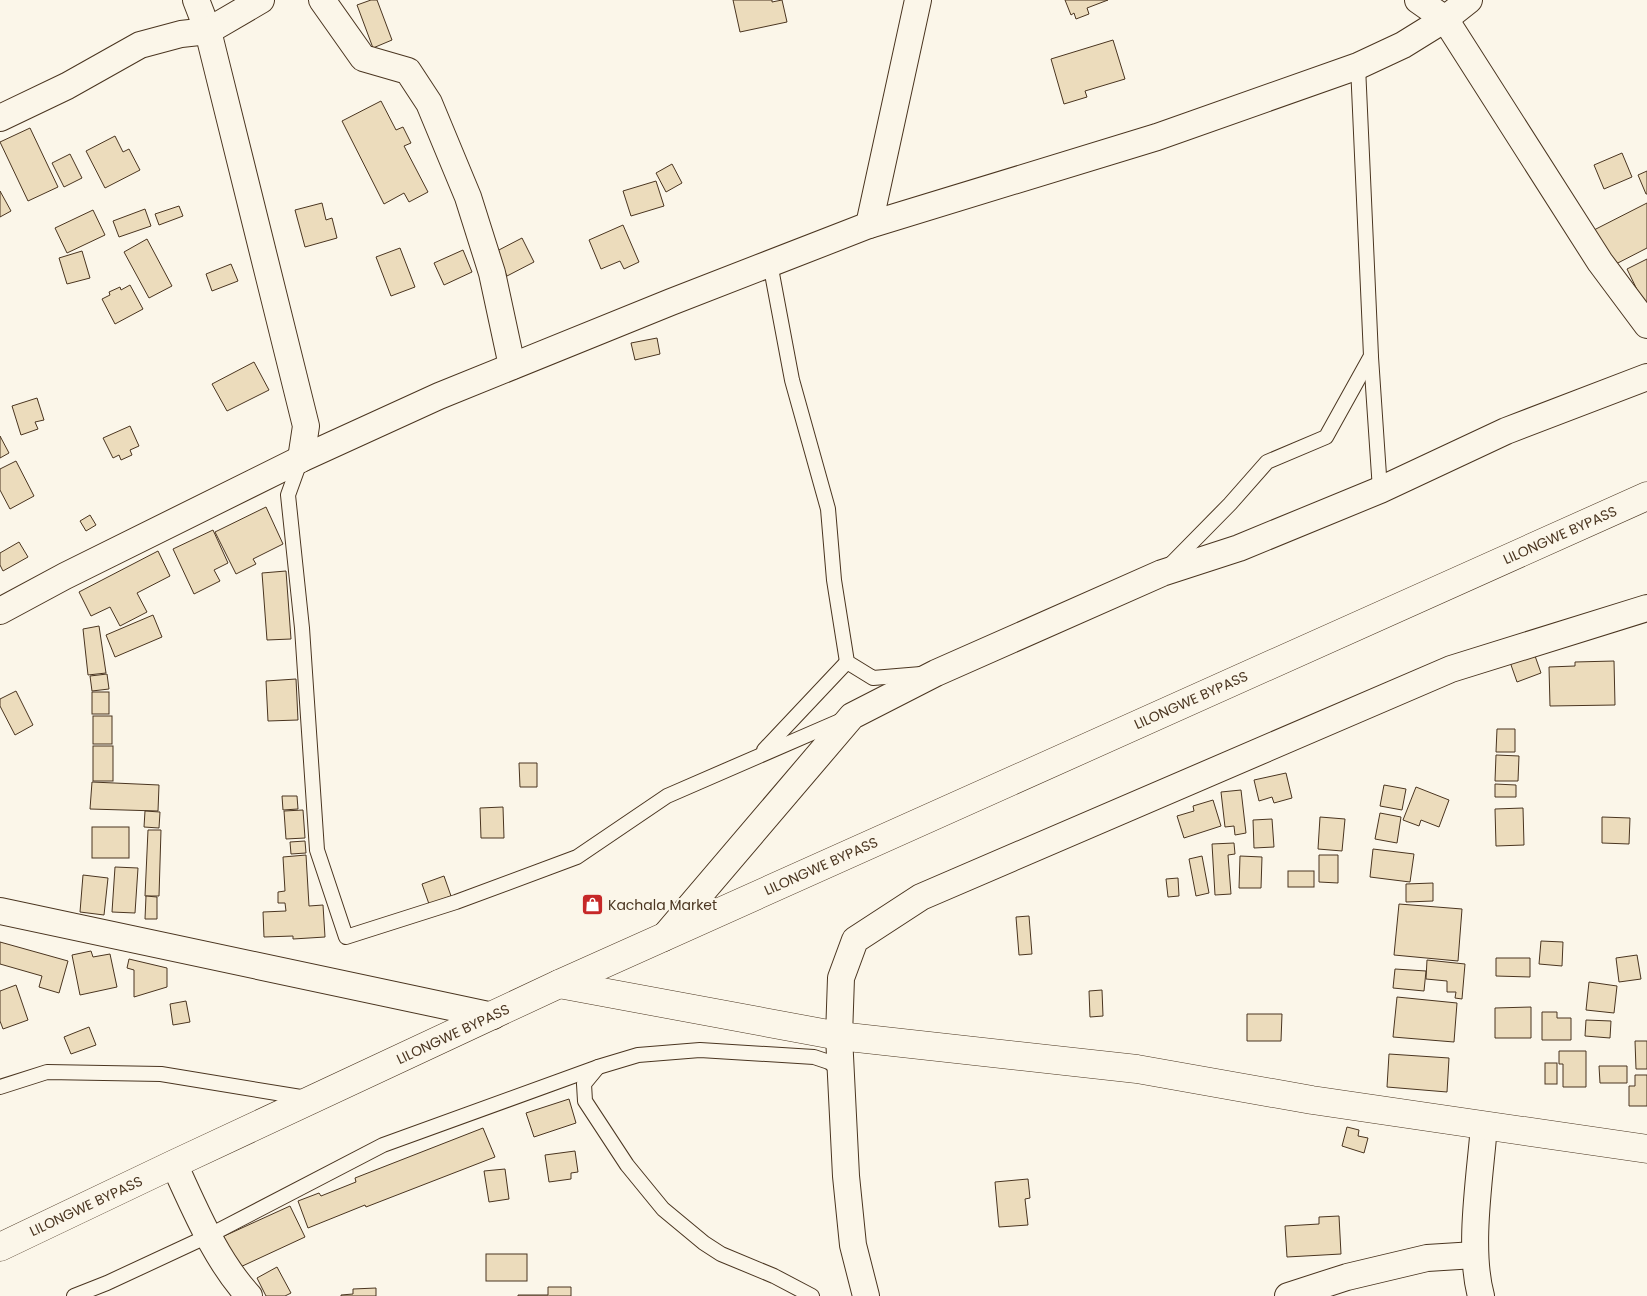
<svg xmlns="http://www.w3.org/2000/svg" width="1647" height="1296" viewBox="0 0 1647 1296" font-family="Poppins,sans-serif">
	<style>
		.building { fill: #ecdcbc; stroke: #4a3520 }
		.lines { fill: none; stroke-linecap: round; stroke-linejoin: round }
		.service-casing { stroke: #4a3520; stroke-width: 16 }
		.minor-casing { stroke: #4a3520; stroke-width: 28 }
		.tertiary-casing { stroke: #4a3520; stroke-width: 29 }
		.primary-casing { stroke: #4a3520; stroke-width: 29 }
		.service { stroke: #fbf6e9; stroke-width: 14 }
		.minor { stroke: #fbf6e9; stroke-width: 26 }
		.tertiary { stroke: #fbf6e9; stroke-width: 28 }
		.primary { stroke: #fbf6e9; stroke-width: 28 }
		.labels { text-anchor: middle; stroke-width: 4; stroke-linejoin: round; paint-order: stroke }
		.street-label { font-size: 14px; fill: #4a3520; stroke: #fbf6e9 }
		.poi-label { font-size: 14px; fill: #4a3520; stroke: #fbf6e9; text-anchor: start }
	</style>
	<rect width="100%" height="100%" fill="#fbf6e9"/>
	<g class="building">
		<polygon points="371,0 377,0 392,40 373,48 357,5"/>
		<polygon points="733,0 772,0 772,2 782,0 787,22 740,32"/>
		<polygon points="1065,0 1108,0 1087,8 1089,14 1076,19 1074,13 1071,15"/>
		<polygon points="1113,40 1125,79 1085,91 1087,97 1064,104 1051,59"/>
		<polygon points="381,101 396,130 403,127 411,143 404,146 428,192 409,202 404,193 384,204 342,121"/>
		<polygon points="30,128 58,187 28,201 0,142"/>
		<polygon points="115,136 123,152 129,149 140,170 105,188 86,151"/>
		<polygon points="1622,153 1632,177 1604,189 1594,165"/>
		<polygon points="70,154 82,178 64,187 52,163"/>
		<polygon points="672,164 682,183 666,192 656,173"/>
		<polygon points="1647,171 1647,194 1646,194 1638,175"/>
		<polygon points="656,181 664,206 631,216 623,191"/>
		<polygon points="0,191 11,211 0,217"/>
		<polygon points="322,203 326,220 332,218 337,238 305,247 295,210"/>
		<polygon points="1647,203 1647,248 1612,266 1594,230"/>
		<polygon points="179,206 183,216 159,225 155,214"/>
		<polygon points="145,209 151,226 119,237 113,221"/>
		<polygon points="93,210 105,235 67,253 55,228"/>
		<polygon points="623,225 639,262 624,269 620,261 601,269 589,240"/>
		<polygon points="522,238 534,262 507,276 495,252"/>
		<polygon points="147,239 172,286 149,298 124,252"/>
		<polygon points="400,248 415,287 391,296 376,257"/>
		<polygon points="463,250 472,272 444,285 434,263"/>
		<polygon points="82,251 90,278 67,284 59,258"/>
		<polygon points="1647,259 1647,303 1644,304 1627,269"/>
		<polygon points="231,264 238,281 212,291 206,274"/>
		<polygon points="130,285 143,309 115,324 102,299 110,295 109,292 120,287 121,290"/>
		<polygon points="657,338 660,354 635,360 631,343"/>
		<polygon points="254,362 269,390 227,411 212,384"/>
		<polygon points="37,398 44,420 35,422 38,429 21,435 12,406"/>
		<polygon points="130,426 139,446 130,450 132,455 121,460 119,455 113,458 103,438"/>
		<polygon points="0,436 9,453 0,458"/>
		<polygon points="16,461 34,496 10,509 0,490 0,469"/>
		<polygon points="266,507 283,544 253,559 256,564 236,574 215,532"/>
		<polygon points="90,515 96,525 86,531 80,521"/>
		<polygon points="213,530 228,563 214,570 220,581 194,594 173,549"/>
		<polygon points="19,542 28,557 3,571 0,565 0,553"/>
		<polygon points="158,551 170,576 137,593 147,612 120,626 110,607 91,616 79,592"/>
		<polygon points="286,571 291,639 267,640 262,573"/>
		<polygon points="153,615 162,637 115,657 106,635"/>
		<polygon points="99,626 106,673 88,675 83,629"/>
		<polygon points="1534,653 1541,673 1517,682 1510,662"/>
		<polygon points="1614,661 1615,705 1550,706 1549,667 1575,666 1575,662"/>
		<polygon points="107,674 109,689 92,691 90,676"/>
		<polygon points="296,679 298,720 268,721 266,681"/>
		<polygon points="16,691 33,725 15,735 0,706 0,699"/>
		<rect x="92" y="692" width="17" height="22"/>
		<rect x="93" y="716" width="19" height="28"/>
		<polygon points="1497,729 1515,729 1515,752 1496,752"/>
		<rect x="93" y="746" width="20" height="35"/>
		<polygon points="1496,755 1519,756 1518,781 1495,781"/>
		<polygon points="519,763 537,763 537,787 520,787"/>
		<polygon points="1286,773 1292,798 1274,803 1272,797 1259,801 1254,780"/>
		<polygon points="92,782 159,785 158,811 90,809"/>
		<polygon points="1495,784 1516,785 1516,797 1495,797"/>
		<polygon points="1384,785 1406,789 1402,810 1380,806"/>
		<polygon points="1416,787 1449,800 1439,827 1421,820 1419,826 1403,820"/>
		<polygon points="1241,790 1246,833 1235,835 1234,826 1225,827 1221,792"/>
		<polygon points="282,796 297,796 298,809 283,810"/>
		<polygon points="1213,800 1221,826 1184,838 1177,816 1194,811 1193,806"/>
		<polygon points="503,807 504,838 481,838 480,808"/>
		<polygon points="1523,808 1524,845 1496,846 1495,809"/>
		<polygon points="303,810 305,838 286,839 284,811"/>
		<polygon points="145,811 160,812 159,828 144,827"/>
		<polygon points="1380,813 1401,817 1397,843 1375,839"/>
		<polygon points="1320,817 1345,819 1342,851 1318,849"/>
		<polygon points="1602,817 1630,818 1629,844 1602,843"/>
		<polygon points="1272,819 1274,847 1254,848 1253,820"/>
		<rect x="92" y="827" width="37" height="31"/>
		<polygon points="148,830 161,830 159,896 145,896"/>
		<polygon points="305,841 306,853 291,854 290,842"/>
		<polygon points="1234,843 1235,854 1228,855 1231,894 1215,895 1212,844"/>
		<polygon points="1373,849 1414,854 1410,882 1370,877"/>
		<polygon points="306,855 309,906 323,905 325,937 293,939 293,936 264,937 263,912 286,911 285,903 278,903 278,892 285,891 283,857"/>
		<polygon points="1319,855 1338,855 1338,883 1319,882"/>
		<polygon points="1202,856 1209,893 1196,896 1189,859"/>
		<polygon points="1240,856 1262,857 1261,888 1239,888"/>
		<polygon points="115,867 138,868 135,913 112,912"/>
		<rect x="1288" y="871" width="26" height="16"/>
		<polygon points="83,875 108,878 104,915 80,912"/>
		<polygon points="444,876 451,896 429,904 422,884"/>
		<polygon points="1178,878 1179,896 1168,897 1166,879"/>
		<polygon points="1433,883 1433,901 1406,902 1406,884"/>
		<polygon points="146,896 157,897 157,919 145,919"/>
		<polygon points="1399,904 1462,909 1458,961 1394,955"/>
		<polygon points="1029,916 1032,954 1019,955 1016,917"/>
		<polygon points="1541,941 1563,942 1562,966 1539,964"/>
		<polygon points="0,942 68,961 59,993 39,987 42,976 0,964"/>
		<polygon points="91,951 93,957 110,954 117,987 80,995 72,955"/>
		<polygon points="1637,955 1641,979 1619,982 1616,958"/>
		<polygon points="1496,958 1530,958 1530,977 1496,976"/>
		<polygon points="129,959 167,968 167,987 134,997 134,970 127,968"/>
		<polygon points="1427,960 1465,964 1462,999 1455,998 1456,992 1447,992 1447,981 1426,979"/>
		<polygon points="1395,969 1426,971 1424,991 1393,988"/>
		<polygon points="1589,982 1617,986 1614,1013 1586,1010"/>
		<polygon points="16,985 28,1020 3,1029 0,1021 0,991"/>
		<polygon points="1102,990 1103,1016 1090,1017 1089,991"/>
		<polygon points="1397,997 1457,1003 1454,1042 1393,1037"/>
		<polygon points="186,1001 190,1022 173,1025 170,1004"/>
		<polygon points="1531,1007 1531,1038 1495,1038 1495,1008"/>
		<polygon points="1542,1012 1557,1012 1557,1018 1571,1018 1571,1040 1542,1040"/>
		<polygon points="1247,1014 1282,1014 1281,1041 1247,1041"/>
		<polygon points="1586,1020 1611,1021 1610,1038 1585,1036"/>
		<polygon points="89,1027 96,1045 71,1054 64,1037"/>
		<polygon points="1635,1041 1647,1041 1647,1069 1636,1069"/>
		<polygon points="1559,1051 1586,1051 1586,1087 1563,1087 1563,1064 1559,1064"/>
		<polygon points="1389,1054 1449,1058 1447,1092 1387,1087"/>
		<rect x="1545" y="1063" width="12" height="21"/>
		<polygon points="1599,1066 1627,1066 1627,1083 1600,1083"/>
		<polygon points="1635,1075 1647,1075 1647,1106 1629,1106 1629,1086 1635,1086"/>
		<polygon points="569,1099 576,1123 534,1137 526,1113"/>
		<polygon points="1347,1127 1359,1130 1358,1136 1368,1138 1364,1153 1342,1146"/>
		<polygon points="483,1128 495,1157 366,1207 365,1205 308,1228 298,1201 319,1193 321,1196 356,1182 355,1178"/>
		<polygon points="575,1151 578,1172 571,1173 571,1179 549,1182 545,1155"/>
		<polygon points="505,1169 509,1199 489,1202 484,1171"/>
		<polygon points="1028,1179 1030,1198 1025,1199 1028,1225 999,1227 995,1182"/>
		<polygon points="290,1206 305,1237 236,1269 222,1237"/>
		<polygon points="1339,1216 1341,1254 1287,1257 1285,1226 1319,1224 1319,1217"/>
		<rect x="486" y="1254" width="41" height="27"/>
		<polygon points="277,1267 291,1293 285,1296 266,1296 257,1278"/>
		<polygon points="548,1287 571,1287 571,1296 518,1296 518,1295 548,1295"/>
		<polygon points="376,1288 376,1296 341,1296 341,1295 353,1294 353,1289"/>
	</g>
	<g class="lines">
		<defs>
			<g id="service">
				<polyline points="770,263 792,380 828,509 834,580 847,662 873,678 921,674"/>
				<polyline points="1371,357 1380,490"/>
				<polyline points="301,459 288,495 302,628 317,850 346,937 456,902 577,857 667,796 842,720"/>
				<polyline points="1169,566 1230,504 1267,462 1326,437 1371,356 1358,66"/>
				<polyline points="764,750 847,662"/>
				<polyline points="598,1067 584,1084 585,1101 627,1165 663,1209 704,1243 721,1254 774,1276 812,1296"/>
				<polyline points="0,1087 47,1072 161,1074 307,1098"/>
				<polyline points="74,1296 107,1283 208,1236 383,1145 598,1067 638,1055 700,1050 814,1057 829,1062 841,1071"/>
			</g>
			<g id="minor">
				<polyline points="196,0 208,31 306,426 301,459"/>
				<polyline points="322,0 363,58 408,71 429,103 468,197 492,273 512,366"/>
				<polyline points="1418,0 1445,19 1600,262 1647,325"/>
				<polyline points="0,118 67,86 140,45 181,34 208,31 261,0"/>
				<polyline points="869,225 918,0"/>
				<polyline points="0,611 65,576 301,459 439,396 671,302 869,225 1157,137 1358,66 1403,45 1445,19 1469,0"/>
				<polyline points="0,911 493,1016"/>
				<polyline points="663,938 852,716 936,673 1162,573 1239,548 1380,490 1506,431 1647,377"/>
				<path d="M174,1164C195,1209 215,1259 249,1296"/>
				<polyline points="866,1296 853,1245 846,1176 839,1036 841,978 855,940 921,897 1451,669 1647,608"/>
				<polyline points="1288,1296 1347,1277 1427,1258 1475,1255"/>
				<path d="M1481,1296C1468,1248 1480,1177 1484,1126"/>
			</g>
			<polyline id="tertiary" points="559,984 839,1036 1137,1069 1312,1100 1647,1149"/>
			<polyline id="primary" points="0,1247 174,1164 559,984 1647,496"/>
		</defs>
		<use href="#service" class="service-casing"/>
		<use href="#minor" class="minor-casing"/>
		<use href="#tertiary" class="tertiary-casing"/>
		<use href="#primary" class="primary-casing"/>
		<use href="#service" class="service"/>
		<use href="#minor" class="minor"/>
		<use href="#tertiary" class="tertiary"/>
		<use href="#primary" class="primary"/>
	</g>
	<defs>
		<symbol id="shop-square" viewBox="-11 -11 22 22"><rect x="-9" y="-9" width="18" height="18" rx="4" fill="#c62828" stroke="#fbf6e9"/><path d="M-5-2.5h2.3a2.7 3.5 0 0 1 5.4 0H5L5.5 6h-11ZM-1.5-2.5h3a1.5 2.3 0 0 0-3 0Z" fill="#fff"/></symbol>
	</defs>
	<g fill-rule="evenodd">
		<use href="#shop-square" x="580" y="892" width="25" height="25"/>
	</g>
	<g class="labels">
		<g class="street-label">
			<text transform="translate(1560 535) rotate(-24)" y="5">LILONGWE BYPASS</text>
			<text transform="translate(1191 700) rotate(-24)" y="5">LILONGWE BYPASS</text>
			<text transform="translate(821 866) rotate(-24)" y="5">LILONGWE BYPASS</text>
			<text transform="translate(453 1034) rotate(-25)" y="5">LILONGWE BYPASS</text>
			<text transform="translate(86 1206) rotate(-25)" y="5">LILONGWE BYPASS</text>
		</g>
		<g class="poi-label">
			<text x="608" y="910">Kachala Market</text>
		</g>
	</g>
</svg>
